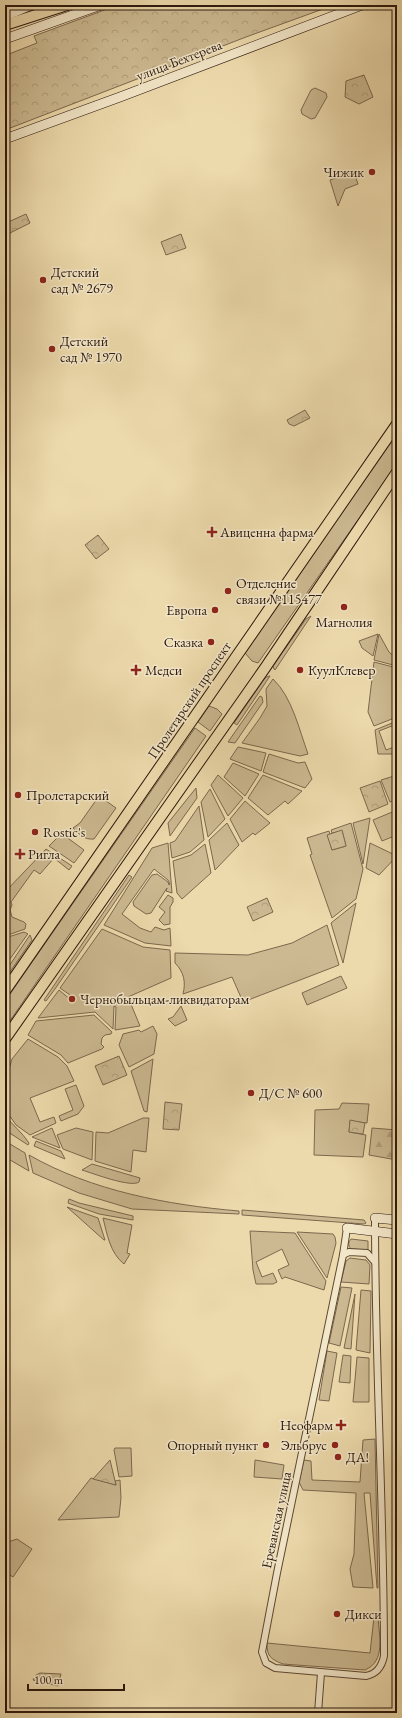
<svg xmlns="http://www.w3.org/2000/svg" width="402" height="1718" viewBox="0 0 402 1718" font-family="'EB Garamond',serif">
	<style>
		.grass { fill: #ccb991; stroke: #7c684e }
		.forest { fill: url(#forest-firs); stroke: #7c684e }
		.park { fill: url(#park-crowns); stroke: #7c684e }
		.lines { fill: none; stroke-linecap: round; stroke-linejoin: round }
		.street-casing { stroke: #5c4834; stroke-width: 8 }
		.secondary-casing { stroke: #2b180c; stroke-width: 10 }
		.primary-casing { stroke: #2b180c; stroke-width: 12 }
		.street { stroke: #f3e7c9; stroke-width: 6 }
		.secondary { stroke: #f3e7c9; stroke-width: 9 }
		.primary { stroke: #eddaac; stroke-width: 10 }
		.poi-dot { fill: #8f2418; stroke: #f3e7c9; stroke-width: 1.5 }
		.labels { text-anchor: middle; stroke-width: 3; stroke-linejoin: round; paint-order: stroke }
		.street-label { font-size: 14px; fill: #2b180c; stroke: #f3e7c9 }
		.poi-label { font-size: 14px; fill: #2b180c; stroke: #f3e7c9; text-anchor: start }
	</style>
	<defs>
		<pattern id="forest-firs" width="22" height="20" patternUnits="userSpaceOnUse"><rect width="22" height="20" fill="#ccb991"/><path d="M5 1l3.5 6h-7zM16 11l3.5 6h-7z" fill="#af9e7c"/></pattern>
		<pattern id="park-crowns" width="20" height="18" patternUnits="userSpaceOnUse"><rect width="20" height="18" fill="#ccb991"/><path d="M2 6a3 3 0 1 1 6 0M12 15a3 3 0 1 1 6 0" fill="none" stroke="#af9e7c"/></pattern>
	</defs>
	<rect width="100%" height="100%" fill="#eddaac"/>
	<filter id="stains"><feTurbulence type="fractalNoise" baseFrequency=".005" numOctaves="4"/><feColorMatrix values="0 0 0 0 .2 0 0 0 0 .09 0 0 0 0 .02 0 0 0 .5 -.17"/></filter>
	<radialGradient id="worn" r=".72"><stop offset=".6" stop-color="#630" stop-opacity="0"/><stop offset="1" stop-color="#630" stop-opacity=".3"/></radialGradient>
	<g class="grass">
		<polygon points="315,88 326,93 327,97 315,118 311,119 302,114 301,110 311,90"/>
		<polygon points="354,172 358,184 345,189 338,206 330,180"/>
		<polygon points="397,433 397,464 258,663 252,661 245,653"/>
		<polygon points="311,616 275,670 274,669 273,666 306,619"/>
		<polygon points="378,634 373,656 362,648 359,641"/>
		<polygon points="379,634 389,652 397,659 397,666 374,660"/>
		<polygon points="374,662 397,668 397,717 374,726 368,712"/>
		<polygon points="269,676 270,676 237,725 234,723 265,678"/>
		<path d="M273,679C292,697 299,729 308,754L300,756L242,743L260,718L267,706L266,689Z"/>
		<polygon points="260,696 262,697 263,702 235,743 228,742"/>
		<polygon points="209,706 217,709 222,714 210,731 198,722"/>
		<polygon points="397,721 397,724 379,731 386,750 397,746 397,754 378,754 375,730"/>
		<polygon points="195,728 206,736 5,1028 5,1001"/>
		<polygon points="238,747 266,753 261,771 230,759"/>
		<polygon points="269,754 298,763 305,762 312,779 305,788 263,772"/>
		<polygon points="233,763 259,774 245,796 224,777"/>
		<polygon points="218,775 243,798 228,816 211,785"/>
		<polygon points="263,775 302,791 288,804 285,801 268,815 248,798"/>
		<polygon points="196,788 197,798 170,836 168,823"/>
		<polygon points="210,789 225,819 208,837 201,802"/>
		<path d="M99,796L116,808L94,839C84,840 79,834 73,828L80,823Z"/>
		<polygon points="245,801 270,823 255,835 253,833 242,842 230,819"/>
		<polygon points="199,806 204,840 190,852 172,858 170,843 175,841"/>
		<polygon points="397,810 397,835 382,841 373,820"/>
		<polygon points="370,818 363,864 353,823"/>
		<polygon points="227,823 239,845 215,870 209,840"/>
		<polygon points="351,823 363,869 356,899 332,918 310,855 312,854 307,838 329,831 330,834 328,835 332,850 346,846 342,831 332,833 331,830"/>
		<polygon points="60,835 65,836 84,850 74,863 49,846"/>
		<polygon points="168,843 172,893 166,891 167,888 151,913 146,914 134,906 133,902 152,875 157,874 168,882 169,885 170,884 168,880 154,869 122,914 140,928 151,932 155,927 164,930 170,928 171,946 145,943 104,925 152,848"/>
		<polygon points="370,843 397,856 379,875 366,868"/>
		<polygon points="205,844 211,873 182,899 177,893 173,861 191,855"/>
		<polygon points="46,849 72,866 69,870 54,858 40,874 34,870 11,902 12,905 10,910 12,917 24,922 26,924 25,929 5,936 5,892"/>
		<polygon points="129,875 132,877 55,989 46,1001 44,1000"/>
		<polygon points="168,895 173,898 173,902 170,907 170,924 164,925 159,920 165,912 159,907"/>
		<polygon points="356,903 343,963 331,923"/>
		<path d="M327,925L339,965L243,1002L232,977L183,994C186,982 184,972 175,963V953L248,955L292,943Z"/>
		<polygon points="102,929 143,947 170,950 171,978 128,997 140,1026 115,1030 116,1007 114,1006 113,1029 95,1012 38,1018 59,990 71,1000 73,997 60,988"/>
		<polygon points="24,932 28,934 27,935 5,966 5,938"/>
		<polygon points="30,935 32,940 5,979 5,972"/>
		<polygon points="341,976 347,988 307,1005 302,993"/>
		<polygon points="181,1006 187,1020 175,1026 168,1019 173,1017"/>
		<polygon points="94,1015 112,1032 111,1034 105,1035 102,1038 101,1044 104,1047 102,1049 68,1063 61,1055 28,1035 36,1021"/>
		<polygon points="153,1026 157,1034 154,1054 129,1067 119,1045 123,1034 139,1030 141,1032"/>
		<polygon points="28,1039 58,1057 67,1066 74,1081 30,1098 40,1122 54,1117 56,1123 30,1135 16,1125 5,1109 5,1082 12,1059"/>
		<polygon points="153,1059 147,1112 144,1111 131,1071"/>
		<polygon points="76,1085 84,1106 78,1114 61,1121 59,1116 73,1110 65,1089"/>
		<polygon points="342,1103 369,1104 367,1123 350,1121 349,1132 366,1135 363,1157 314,1155 315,1110 339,1109"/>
		<path d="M5,1115C12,1125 22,1132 29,1143L28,1145L5,1130Z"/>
		<polygon points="143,1118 149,1118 146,1152 133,1150 131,1172 95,1161 96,1132 108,1133"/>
		<polygon points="52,1128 60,1148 32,1137"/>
		<polygon points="76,1128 93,1132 92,1160 63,1149 57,1135"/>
		<polygon points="5,1141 25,1153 29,1171 5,1157"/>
		<polygon points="36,1141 61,1151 65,1159 34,1146"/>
		<path d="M29,1155C92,1191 168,1205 239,1211V1214L132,1209L79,1193L33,1173Z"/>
		<path d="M92,1164L140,1178L139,1182C131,1188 92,1173 82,1170Z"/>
		<polygon points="69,1199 79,1203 133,1216 133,1220 99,1214 68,1203"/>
		<polygon points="67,1207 98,1218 105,1240 104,1240"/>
		<polygon points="242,1210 364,1220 366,1223 364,1224 242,1215"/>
		<path d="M103,1218L132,1225L127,1253L130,1254L124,1264C110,1253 107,1234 103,1218Z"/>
		<polygon points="250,1231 295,1233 326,1281 324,1290 285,1277 282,1279 278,1270 289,1265 282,1249 256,1262 262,1277 273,1273 277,1282 273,1284 256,1284 253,1270"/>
		<polygon points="297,1232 333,1234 335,1237 336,1243 327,1278"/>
		<path d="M351,1239L368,1241V1250L351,1249C348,1245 348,1243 351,1239Z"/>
		<polygon points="350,1258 366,1260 370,1265 369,1284 341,1282 346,1261"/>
		<polygon points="341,1287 352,1288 340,1346 329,1343"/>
		<polygon points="361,1290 371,1291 370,1353 356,1350"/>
		<polygon points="355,1294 351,1349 344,1348"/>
		<polygon points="327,1351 337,1353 329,1401 319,1400"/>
		<polygon points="343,1355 351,1356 350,1383 339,1382"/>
		<polygon points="357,1357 369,1358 369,1402 353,1402"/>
		<polygon points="375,1439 378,1588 377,1588 370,1493 364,1493 373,1588 353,1587 350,1569 354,1554 356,1493 303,1490 299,1482 304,1460 311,1461 312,1480 360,1482 363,1440"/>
		<polygon points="115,1448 131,1448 132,1476 119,1477 114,1450"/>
		<polygon points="255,1460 284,1465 282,1479 254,1477"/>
		<polygon points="91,1478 116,1485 115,1481 120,1480 121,1498 119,1517 58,1520"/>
		<polygon points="17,1539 32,1549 13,1577 5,1572 5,1543"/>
		<path d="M374,1617H378C379,1636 386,1661 365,1670L283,1664C270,1659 267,1656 267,1643L370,1653Z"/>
		<polygon points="40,1673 61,1674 58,1686 33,1680 36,1675"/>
	</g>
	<polygon class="forest" points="372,1128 397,1130 397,1160 369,1155"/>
	<g class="park">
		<polygon points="118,5 334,5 246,37 5,130 5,50 9,54 37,43 34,36"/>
		<polygon points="364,75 373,97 359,104 345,97 346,81"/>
		<polygon points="26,214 30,223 10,233 6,223"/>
		<polygon points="181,234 186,248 166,255 161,242"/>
		<polygon points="305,410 310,418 294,426 289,424 287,420"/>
		<polygon points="98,535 109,549 96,559 85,545"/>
		<polygon points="394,776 397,785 397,800 390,802 381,780"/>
		<polygon points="380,781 388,804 369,812 360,788"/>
		<polygon points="342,830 346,846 332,850 327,835"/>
		<polygon points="267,898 273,912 253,921 247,907"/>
		<polygon points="119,1056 127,1075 103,1085 95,1066"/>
		<polygon points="165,1102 182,1104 179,1130 163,1129"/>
		<polygon points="350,1120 365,1123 363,1134 349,1132"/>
		<polygon points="110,1460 116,1485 93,1479"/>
	</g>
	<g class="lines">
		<defs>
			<g id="street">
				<path d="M347,1228L343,1255L277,1573L262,1652L266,1663L275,1668L366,1676C377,1674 382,1666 384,1656C384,1510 375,1364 375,1218"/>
				<polyline points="343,1255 349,1252 367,1253 374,1261"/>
				<polyline points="318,1713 321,1673"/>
			</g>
			<g id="secondary">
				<polyline points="5,16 31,5"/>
				<polyline points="5,39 101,5"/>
				<polyline points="5,139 120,97 362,5"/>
				<polyline points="375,1218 397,1220"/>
				<polyline points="347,1228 397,1234"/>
			</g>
			<g id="primary">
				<polyline points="5,25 67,5"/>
				<polyline points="5,991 397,424"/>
				<polyline points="5,1039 265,668 397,472"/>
			</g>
		</defs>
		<use href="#street" class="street-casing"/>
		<use href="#secondary" class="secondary-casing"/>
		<use href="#primary" class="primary-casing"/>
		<use href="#street" class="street"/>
		<use href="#secondary" class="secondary"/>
		<use href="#primary" class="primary"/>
	</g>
	<g class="poi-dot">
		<circle cx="372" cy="172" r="4"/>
		<circle cx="43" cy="280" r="4"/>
		<circle cx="52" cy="349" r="4"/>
		<path d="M210 526h4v4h4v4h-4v4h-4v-4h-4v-4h4z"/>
		<circle cx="228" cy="591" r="4"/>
		<circle cx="344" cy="607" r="4"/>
		<circle cx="215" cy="610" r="4"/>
		<circle cx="211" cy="642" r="4"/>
		<path d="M134 664h4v4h4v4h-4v4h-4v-4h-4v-4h4z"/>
		<circle cx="300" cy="670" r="4"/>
		<circle cx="18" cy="795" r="4"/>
		<circle cx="35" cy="832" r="4"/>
		<path d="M18 848h4v4h4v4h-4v4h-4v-4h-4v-4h4z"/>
		<circle cx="72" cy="999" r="4"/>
		<circle cx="251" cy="1093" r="4"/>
		<path d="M339 1419h4v4h4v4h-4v4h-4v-4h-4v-4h4z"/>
		<circle cx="266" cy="1445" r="4"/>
		<circle cx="335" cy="1445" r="4"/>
		<circle cx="338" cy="1457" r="4"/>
		<circle cx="337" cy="1614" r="4"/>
	</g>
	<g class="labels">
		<g class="street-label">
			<text transform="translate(179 60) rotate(-21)" y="5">улица Бехтерева</text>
			<text transform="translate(189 700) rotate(-56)" y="5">Пролетарский проспект</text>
			<text transform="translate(276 1520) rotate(-78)" y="5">Ереванская улица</text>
		</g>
		<g class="poi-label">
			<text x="364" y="177" text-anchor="end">Чижик</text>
			<text x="51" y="277">Детский<tspan x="51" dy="16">сад № 2679</tspan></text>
			<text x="60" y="346">Детский<tspan x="60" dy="16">сад № 1970</tspan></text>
			<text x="220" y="537">Авиценна фарма</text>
			<text x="236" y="588">Отделение<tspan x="236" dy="16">связи №115477</tspan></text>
			<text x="207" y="615" text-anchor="end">Европа</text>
			<text x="344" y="627" text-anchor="middle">Магнолия</text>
			<text x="203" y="647" text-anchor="end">Сказка</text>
			<text x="145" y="675">Медси</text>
			<text x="308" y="675">КуулКлевер</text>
			<text x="26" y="800">Пролетарский</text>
			<text x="43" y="837">Rostic's</text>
			<text x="28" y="859">Ригла</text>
			<text x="80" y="1004">Чернобыльцам-ликвидаторам</text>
			<text x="259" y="1098">Д/C № 600</text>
			<text x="333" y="1430" text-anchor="end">Неофарм</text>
			<text x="258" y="1450" text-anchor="end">Опорный пункт</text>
			<text x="327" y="1450" text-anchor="end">Эльбрус</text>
			<text x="346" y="1462">ДА!</text>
			<text x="345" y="1619">Дикси</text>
		</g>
	</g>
	<rect width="402" height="1718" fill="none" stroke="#eddaac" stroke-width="20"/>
	<rect x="6" y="6" width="390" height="1706" fill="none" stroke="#2b180c" stroke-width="2"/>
	<rect x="10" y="10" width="382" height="1698" fill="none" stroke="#2b180c"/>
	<path d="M28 1684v6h96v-6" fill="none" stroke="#2b180c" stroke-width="2"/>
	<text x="34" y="1684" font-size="12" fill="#2b180c" stroke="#f3e7c9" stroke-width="3" paint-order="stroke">100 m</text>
	<rect width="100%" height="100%" filter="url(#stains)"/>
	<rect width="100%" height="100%" fill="url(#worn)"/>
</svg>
